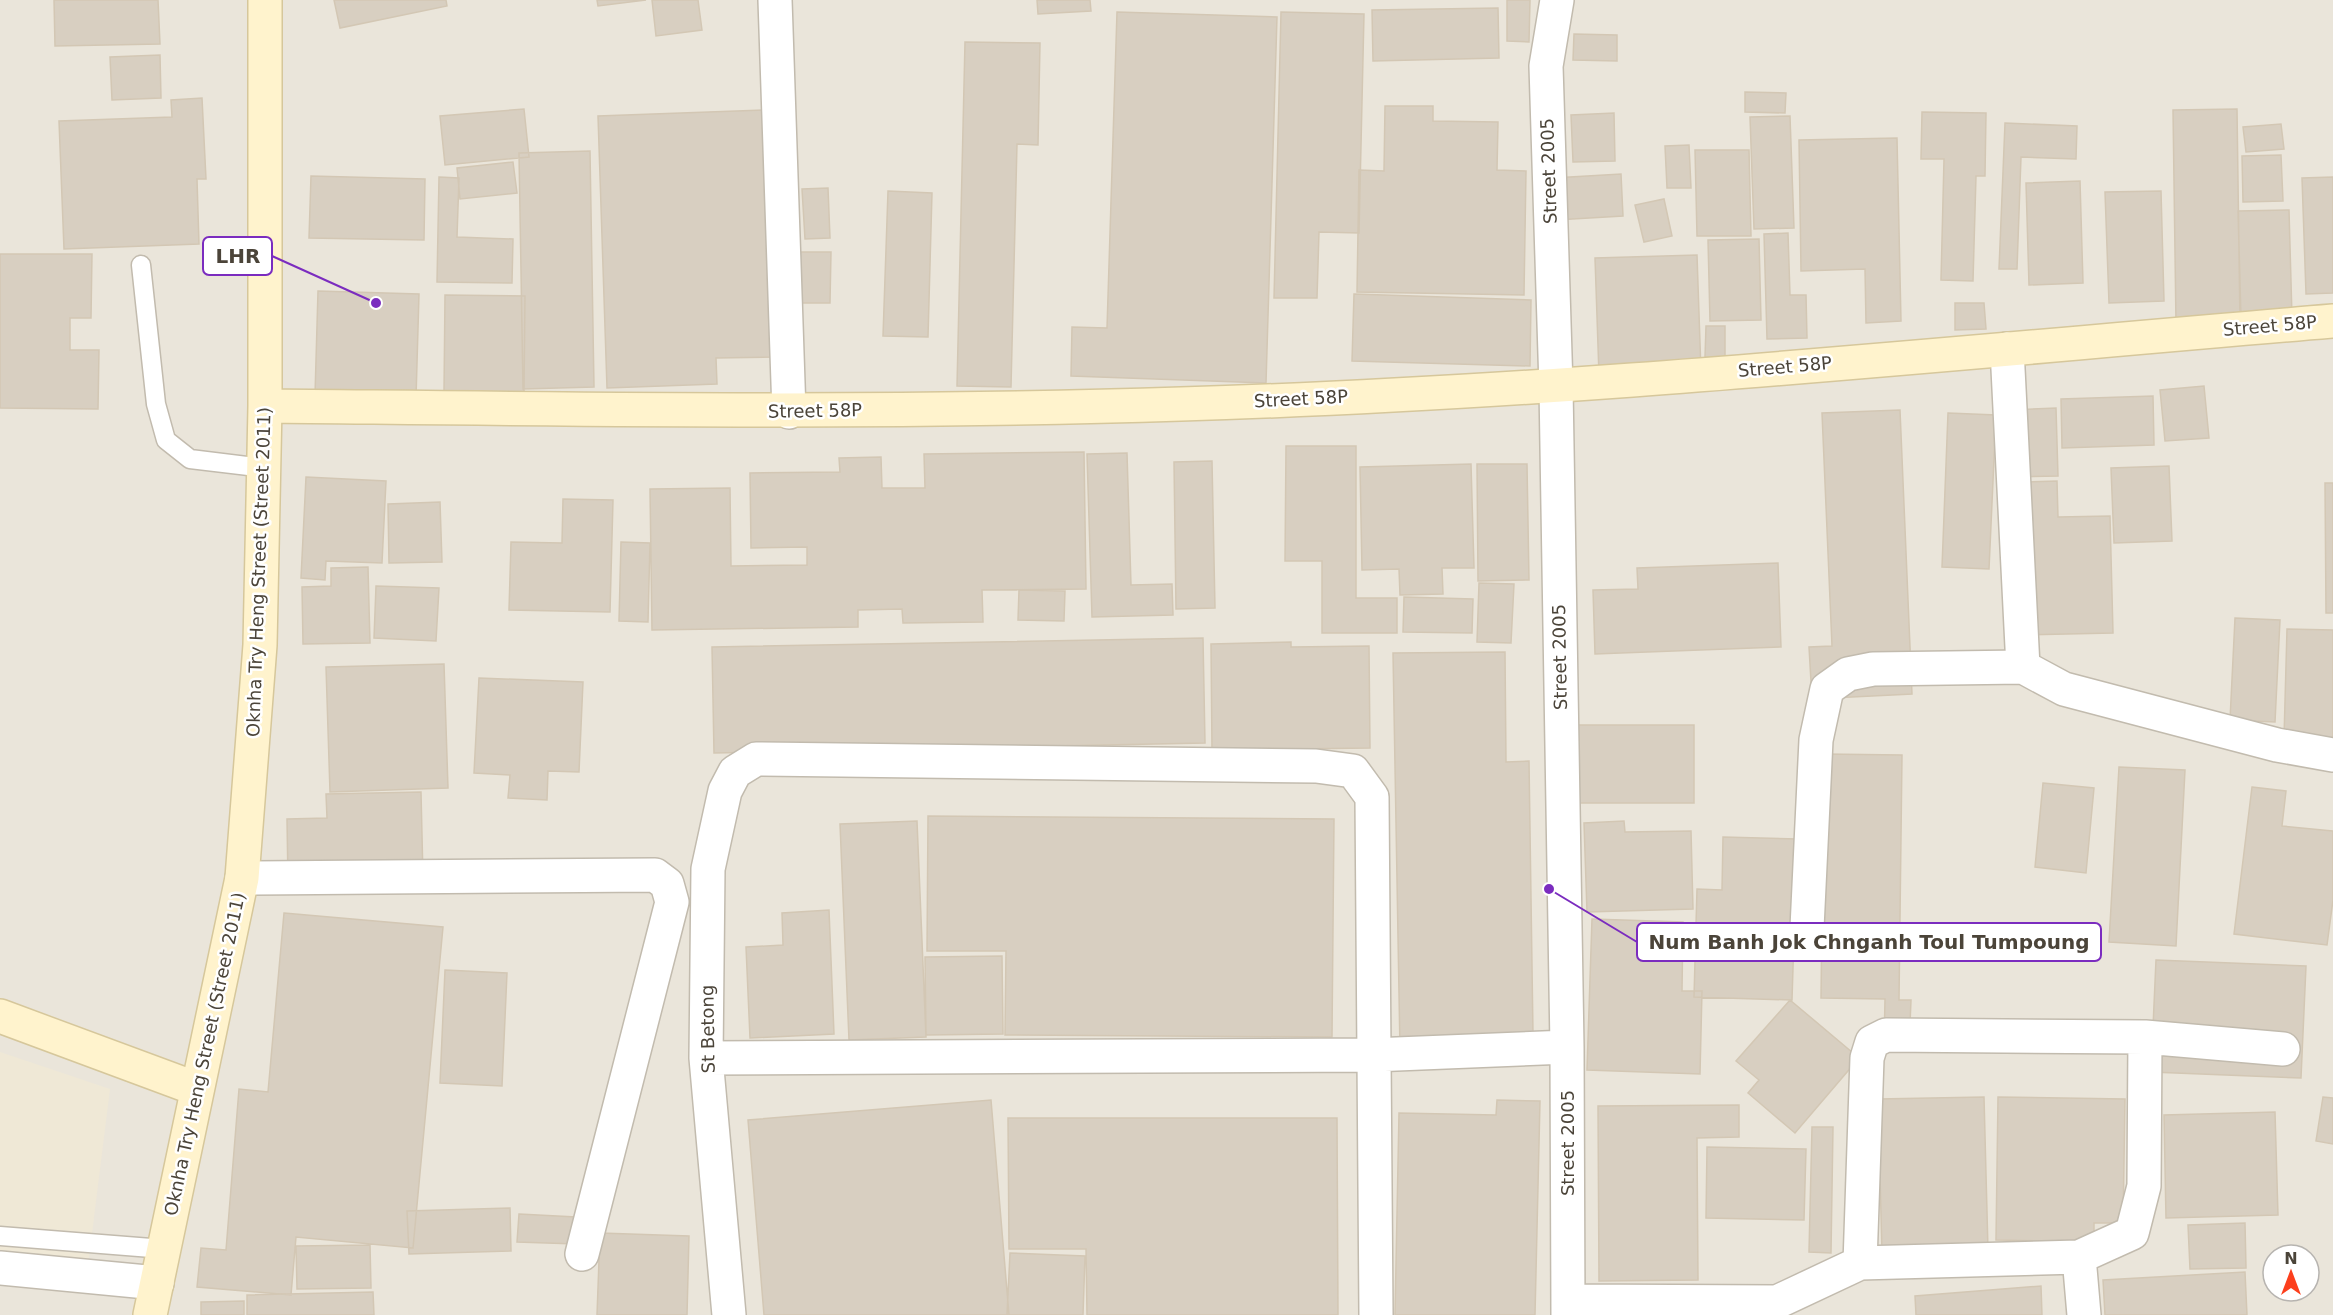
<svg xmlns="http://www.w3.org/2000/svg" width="2333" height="1315" viewBox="0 0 2333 1315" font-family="'DejaVu Sans',sans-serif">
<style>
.residential{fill:#eae5da;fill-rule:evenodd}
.education{fill:#efe8d6}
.building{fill:#d8cfc1;stroke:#d3c7b4;stroke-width:1.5}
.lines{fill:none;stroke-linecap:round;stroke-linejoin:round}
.lane-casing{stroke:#c2bbae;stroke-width:21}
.street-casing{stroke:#c2bbae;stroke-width:36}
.secondary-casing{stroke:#d6c79b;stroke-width:36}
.lane{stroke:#fff;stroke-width:18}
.street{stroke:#fff;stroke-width:33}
.secondary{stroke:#fff3cd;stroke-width:33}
.labels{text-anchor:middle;stroke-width:5;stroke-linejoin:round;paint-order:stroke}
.street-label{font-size:18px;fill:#4b4439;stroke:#fff}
.leader{fill:none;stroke:#7b2cbf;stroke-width:2}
.callout-dot{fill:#7b2cbf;stroke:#fff;stroke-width:2}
.callout{fill:#fff;stroke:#7b2cbf;stroke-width:2}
.callout-label{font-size:20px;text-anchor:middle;font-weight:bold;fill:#4b4439}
</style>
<rect width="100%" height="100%" fill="#f6f3ec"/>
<path class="residential" d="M0,0H2333V1315H0ZM2273,1255H2309V1291H2273Z"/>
<path class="education" d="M0,1052L110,1089L88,1266L0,1257Z"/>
<path class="building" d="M54,0H158L160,44L55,46Z
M334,0H446L447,6L340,28Z
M597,0H646L598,6Z
M652,0H698L702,30L656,36Z
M1037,0H1090L1091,11L1038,14Z
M1507,0H1530L1529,42L1507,41Z
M1498,8L1499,58L1373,61L1372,10Z
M1117,12L1277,17L1266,383L1071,376L1072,327L1107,328Z
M1281,12L1364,14L1359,233L1319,232L1317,298H1274Z
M1574,34L1617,35V61L1573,60Z
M965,42L1040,43L1038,145L1017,144L1011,387L957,386Z
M160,55L161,98L112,100L110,57Z
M1745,92L1786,93L1785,113L1745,112Z
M202,98L206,179H197L199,244L64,249L59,121L172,117L171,100Z
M1385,106H1433V121L1498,122L1497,170L1526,171L1524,295L1357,292L1359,170L1384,171Z
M524,109L529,157L445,165L440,116Z
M2237,109L2240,323L2176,324L2173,110Z
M765,110L773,357L716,358L717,384L607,388L598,116Z
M1922,112L1986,113L1985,176H1976L1973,281L1941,280L1944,159H1921Z
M1614,113L1615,161L1573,162L1571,115Z
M1790,116L1794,228L1754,229L1750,117Z
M2005,123L2077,126L2076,159L2021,157L2017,269H1999Z
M2281,124L2284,149L2246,152L2243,127Z
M1897,138L1901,321L1866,323L1865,269L1801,271L1799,140Z
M1689,145L1691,188H1667L1665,146Z
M1695,150H1749L1751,236H1697Z
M590,151L594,387L523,389L519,153Z
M2281,155L2283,201L2243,202L2242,156Z
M513,162L517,193L460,199L457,168Z
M1621,174L1623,216L1556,220L1553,178Z
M311,176L425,179L424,240L309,238Z
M439,177L459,178L457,237L513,239L512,283L437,282Z
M2333,177V293L2306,294L2302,178Z
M2080,181L2083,283L2029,285L2026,183Z
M828,188L830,238L805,239L802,189Z
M888,191L932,193L928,337L883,336Z
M2161,191L2164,301L2109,303L2105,192Z
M1664,199L1672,236L1644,242L1635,205Z
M2289,210L2292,317L2241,318L2238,211Z
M1788,233L1790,295H1806L1807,338L1767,339L1764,234Z
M1759,239L1761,320L1710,321L1708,240Z
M799,252H831L830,303H798Z
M0,254H92L91,318H70V350H99L98,409L0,408Z
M1697,255L1701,372L1599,375L1595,258Z
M318,291L419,294L416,398L315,395Z
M1354,294L1531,300L1530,366L1352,361Z
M445,295L525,296L524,393L444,392Z
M1955,303H1984L1986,329L1955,330Z
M1706,326H1725V358L1705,357Z
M2204,386L2209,438L2165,441L2160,390Z
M2153,396L2154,445L2062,448L2061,399Z
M2056,408L2058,476L2012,477L2010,410Z
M1900,410L1912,694L1812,699L1809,647L1832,646L1822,413Z
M1948,413L1996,415L1989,569L1942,567Z
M1286,446H1356V598H1397V633H1322V561H1285Z
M1084,452L1086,589L982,590L983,622L903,623L902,609L858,610V627L652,630L650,489L730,488L731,566L807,565V547L751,548L750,473L840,472L839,458L881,457L882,488H925L924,454Z
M1127,453L1131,585L1172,584L1173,615L1092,617L1087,454Z
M1212,461L1215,608L1176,609L1174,462Z
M1471,464L1474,568H1442L1443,594L1400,595L1399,569L1362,570L1360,467Z
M1477,464H1527L1529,580L1478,581Z
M2169,466L2172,541L2114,543L2111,468Z
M306,477L386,481L382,563L326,561L325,580L301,578Z
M2057,481L2058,517L2110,516L2113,633L2018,635L2026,482Z
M2325,483H2333V613H2326Z
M563,499L613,500L610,612L509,610L511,542L562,543Z
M440,502L442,562L389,563L388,504Z
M621,542L650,543L648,622L619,621Z
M1778,563L1781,647L1595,654L1593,590L1638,589L1637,568Z
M368,567L370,643L303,644L302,587L331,586V568Z
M1479,583L1514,584L1511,643L1477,642Z
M376,586L439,588L436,641L374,638Z
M1019,590L1065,591L1064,621L1018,620Z
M1404,597L1473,599L1472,633L1403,632Z
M2235,618L2280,620L2275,722L2230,720Z
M2287,629L2333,630V739L2284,738Z
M1203,638L1205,743L714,753L712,647Z
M1291,642V647L1369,646L1370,748L1212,750L1211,644Z
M1505,652L1506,762L1529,761L1533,1034L1400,1050L1393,653Z
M444,664L448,788L330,792L326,667Z
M479,678L583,682L579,772L548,771L547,800L508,798L510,775L474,773Z
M1578,725H1694V803H1578Z
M1824,754L1902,755L1899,1000H1911L1909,1048L1884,1047L1885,999L1821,998Z
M2119,767L2185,770L2176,946L2109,942Z
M2043,783L2094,788L2086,873L2035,867Z
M2252,787L2286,791L2282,826L2333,831V900L2327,945L2234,934Z
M421,792L423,878L288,881L287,819L327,818L326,794Z
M928,816L1334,819L1332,1037L1005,1035L1006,951H927Z
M917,821L926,1037L849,1040L840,824Z
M1624,821L1625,832L1691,831L1693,909L1587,912L1584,823Z
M1723,837L1797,839L1792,1000L1694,997L1697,889L1722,890Z
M829,910L834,1034L750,1038L746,947L783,945L782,913Z
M284,913L443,927L413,1248L296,1237L291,1295L197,1287L201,1248L226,1250L239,1089L268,1092Z
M1592,919L1683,922L1682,991H1702L1700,1074L1587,1070Z
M1002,956L1003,1034L926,1035L925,957Z
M2156,960L2306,966L2301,1078L2151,1072Z
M445,970L507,973L502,1086L440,1083Z
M1790,1000L1859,1058L1795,1133L1748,1093L1759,1080L1736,1061Z
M1984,1097L1988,1250L1882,1253L1878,1099Z
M1998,1097L2125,1099L2123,1223H2094V1242L1996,1240Z
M2323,1097L2333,1098V1144L2316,1141Z
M991,1100L1009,1315H764L748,1120Z
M1497,1100L1540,1101L1535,1315H1395L1399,1113L1496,1115Z
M1739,1105V1137L1697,1138L1698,1280L1599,1281L1598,1106Z
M2275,1112L2278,1215L2166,1218L2164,1115Z
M1008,1118H1337L1338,1315H1087L1086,1249H1009Z
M1812,1127H1833L1831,1253L1809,1252Z
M1707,1147L1806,1149L1804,1220L1706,1218Z
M510,1208L511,1251L409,1254L407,1211Z
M519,1214L576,1217V1244L517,1242Z
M2245,1223L2246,1268L2190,1269L2188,1225Z
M600,1233L689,1236L687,1315H597Z
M370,1245L371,1288L297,1289L296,1246Z
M1010,1253L1085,1256L1083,1315H1007Z
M2245,1272L2247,1315H2105L2103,1280Z
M2041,1286L2042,1315H1916L1915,1296Z
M373,1292L374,1315H247V1295Z
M244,1301V1315H201V1302Z"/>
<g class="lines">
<defs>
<path id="lane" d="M141,265L156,404L166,440L190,459L264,468
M0,1236L164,1249"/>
<path id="street" d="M775,0L789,412
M1557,0L1546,66L1556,387L1567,1047L1568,1315
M2007,349L2023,667
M242,878L655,875L667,884L672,902L582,1254
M1807,928L1816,740L1827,689L1848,674L1873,669L2023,667L2064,689L2277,745L2333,755
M706,1058L1372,1055L1567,1047
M2079,1257L2084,1315
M1860,1263L1867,1058L1872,1042L1886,1035L2145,1037L2283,1049
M0,1268L157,1283
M1568,1301L1777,1302L1860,1263L2079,1257L2132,1233L2144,1186L2145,1037
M729,1315L706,1058L708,869L725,791L735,772L756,759L1316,766L1353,771L1372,797L1376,1315"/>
<path id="secondary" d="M265,406C571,409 876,414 1181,404C1566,393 1949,353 2333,321
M0,1016L197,1089
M150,1315L242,878L260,645L265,406V0"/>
</defs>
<use href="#lane" class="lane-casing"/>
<use href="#street" class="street-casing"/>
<use href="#secondary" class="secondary-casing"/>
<use href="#lane" class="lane"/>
<use href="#street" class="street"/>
<use href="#secondary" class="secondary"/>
</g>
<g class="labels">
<g class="street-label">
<text transform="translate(1549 171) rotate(-92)" y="6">Street 2005</text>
<text transform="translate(2270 326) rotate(-5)" y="6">Street 58P</text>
<text transform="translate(1785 367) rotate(-5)" y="6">Street 58P</text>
<text transform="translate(1301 399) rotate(-3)" y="6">Street 58P</text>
<text transform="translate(815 411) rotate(-1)" y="6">Street 58P</text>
<text transform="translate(259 572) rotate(-88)" y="6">Oknha Try Heng Street (Street 2011)</text>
<text transform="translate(1560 657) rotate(-91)" y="6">Street 2005</text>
<text transform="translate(708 1029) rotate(-91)" y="6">St Betong</text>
<text transform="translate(205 1054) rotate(-78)" y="6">Oknha Try Heng Street (Street 2011)</text>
<text transform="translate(1568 1143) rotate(-90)" y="6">Street 2005</text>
</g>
</g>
<path class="leader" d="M376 303L272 256M1549 889L1637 942"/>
<g class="callout-dot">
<circle cx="376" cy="303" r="6"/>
<circle cx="1549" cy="889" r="6"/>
</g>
<g class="callout">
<rect x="203" y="237" width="69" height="38" rx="6"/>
<rect x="1637" y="923" width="464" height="38" rx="6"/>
</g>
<g class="callout-label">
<text x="238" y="263">LHR</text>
<text x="1869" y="949">Num Banh Jok Chnganh Toul Tumpoung</text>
</g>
<g transform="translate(2291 1273)"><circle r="28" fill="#ffffff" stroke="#b7b4b0" stroke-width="1.5"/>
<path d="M0-4.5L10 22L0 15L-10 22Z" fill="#fc3f1d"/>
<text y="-9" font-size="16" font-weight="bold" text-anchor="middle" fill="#4b4439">N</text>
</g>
</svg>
